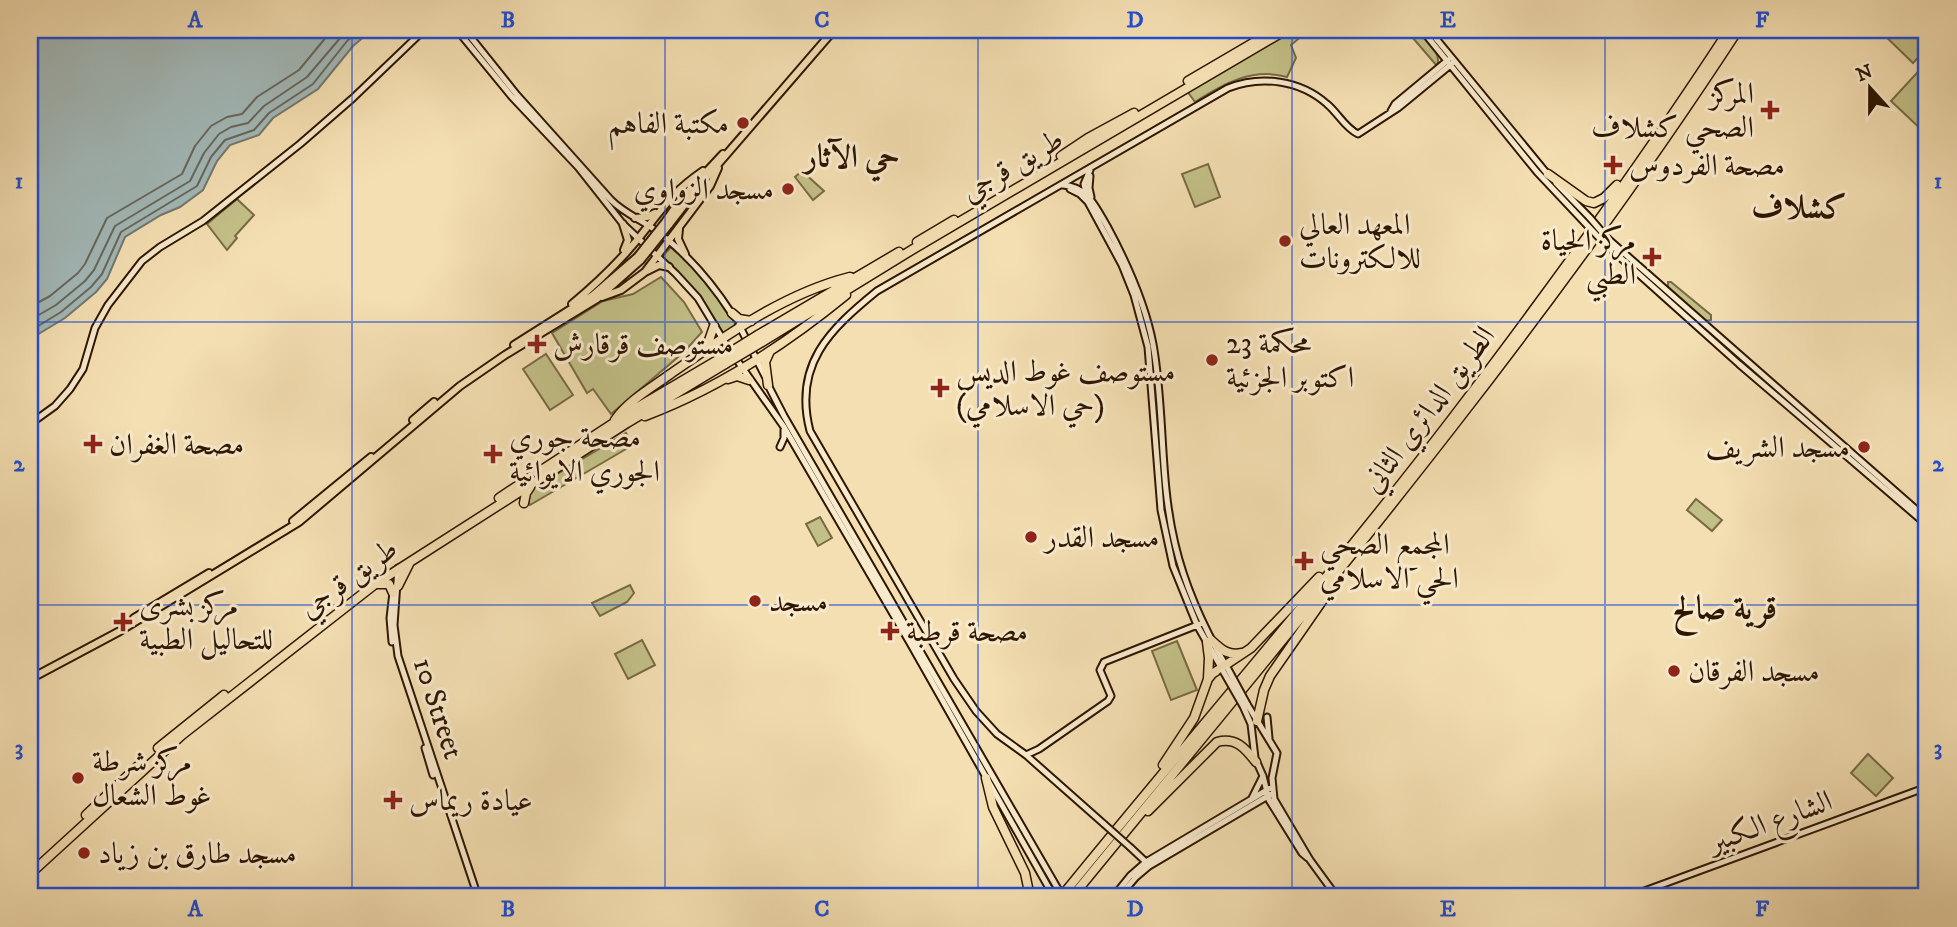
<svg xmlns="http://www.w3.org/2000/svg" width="1957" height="927" viewBox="0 0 1957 927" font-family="'IM FELL DW Pica',Amiri,serif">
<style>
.green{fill:#c3c087;stroke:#786a44;stroke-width:2}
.water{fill:#a2b9b9;stroke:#73776f;stroke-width:2}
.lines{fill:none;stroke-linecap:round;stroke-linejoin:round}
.shore{stroke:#68675c;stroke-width:2}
.secondary-casing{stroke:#2d1500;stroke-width:9}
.primary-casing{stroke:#2d1500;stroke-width:10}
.highway-casing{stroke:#2d1500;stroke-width:11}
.secondary{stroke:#f8eacd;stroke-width:5}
.primary{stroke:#f4dfb2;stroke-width:6}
.highway{stroke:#f4dfb2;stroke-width:8}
.secondary-bridge-casing{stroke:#2d1500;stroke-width:9;stroke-linecap:butt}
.primary-bridge-casing{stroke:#2d1500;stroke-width:10;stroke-linecap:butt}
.highway-bridge-casing{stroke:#2d1500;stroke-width:11;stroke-linecap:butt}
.secondary-bridge{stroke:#f8eacd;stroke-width:5}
.primary-bridge{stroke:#f4dfb2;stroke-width:6}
.highway-bridge{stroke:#f4dfb2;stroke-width:8}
.grid{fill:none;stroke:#1d4ed8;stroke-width:2;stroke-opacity:0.55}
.poi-dot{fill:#8f2418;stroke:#f8eacd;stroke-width:2.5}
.labels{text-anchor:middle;stroke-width:6;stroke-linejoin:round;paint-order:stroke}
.poi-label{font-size:30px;fill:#2d1500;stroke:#f8eacd;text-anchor:start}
.street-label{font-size:30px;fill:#2d1500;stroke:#f8eacd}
.neighbourhood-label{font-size:32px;font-weight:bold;fill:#2d1500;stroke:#f8eacd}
.quarter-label{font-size:33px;font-weight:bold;fill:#2d1500;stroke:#f8eacd}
.neatline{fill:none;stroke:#1d4ed8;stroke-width:2.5}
.grid-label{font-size:23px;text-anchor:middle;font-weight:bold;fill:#1d4ed8}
</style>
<rect width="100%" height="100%" fill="#f4dfb2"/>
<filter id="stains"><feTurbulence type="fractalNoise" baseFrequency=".00286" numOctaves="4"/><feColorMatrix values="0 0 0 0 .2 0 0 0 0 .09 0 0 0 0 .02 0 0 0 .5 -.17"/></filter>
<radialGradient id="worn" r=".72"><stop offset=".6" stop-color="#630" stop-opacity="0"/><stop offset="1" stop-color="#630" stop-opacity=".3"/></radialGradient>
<path class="green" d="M1290,30H1309L1291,45L1296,58L1287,77C1253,67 1223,84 1195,102L1187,91Z
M1406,30H1419C1427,40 1442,52 1437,66Z
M1879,30H1927V48L1913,63Z
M1927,62V135L1891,101Z
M1208,164L1220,197L1195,207L1182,174Z
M802,171L824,191L813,200L795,177Z
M237,199L254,215L235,236L237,238L227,250L207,224Z
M672,246L713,287L737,327L723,335L697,294L661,258Z
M661,277L684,302L702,332L684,352L611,414L593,389L587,393L552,333L603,301L633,294Z
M1668,282H1671L1711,315V320L1706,321L1668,287Z
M546,354L573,395L550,410L523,369Z
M626,433L633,445L530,505L527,500L532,489Z
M1696,499L1722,520L1712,531L1687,510Z
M820,517L832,538L818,546L806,524Z
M630,585L634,593L627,602L600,616L592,603Z
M642,640L655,665L628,679L615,654Z
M1177,641L1197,690L1171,700L1152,651Z
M1868,754L1893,778L1876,796L1851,773Z"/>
<path class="water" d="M30,30H372L353,46L318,89L273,118L259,135L230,145L217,161L203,190L180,207L161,215L125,237L107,279L96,292L65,318L30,339Z"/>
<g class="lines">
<path class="shore" d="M30,307L50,296L78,273L85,264L107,218L182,174L195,146L211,126L227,117L242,114L257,97L299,70L332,30
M30,320L56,305L85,281L94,270L115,226L190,181L204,153L219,134L231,127L248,123L264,106L307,77L347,30
M30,331L61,312L91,287L102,274L121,232L197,186L211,157L225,140L254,130L269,113L313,84L347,41L360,30"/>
<defs>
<path id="secondary" d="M457,30L512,97L578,167L623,224L676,274L698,298L727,346L784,427L910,643L1054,897
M465,30L517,95L611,200C623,212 637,218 651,227C684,250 710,280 732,314
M1422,30L1537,172L1585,223
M1429,30L1549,176
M1391,111L1395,104L1448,60
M1090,170L1084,184L1088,202L1122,265L1134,295L1148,347L1161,510L1173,566L1197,625L1222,669
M1090,176L1089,188L1091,197
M1556,183L1590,218
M1063,185C1088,187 1095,206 1107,226C1127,263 1145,302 1153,344C1165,410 1159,478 1175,544C1185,587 1204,628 1226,666
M1070,189L1080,194L1087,201
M1608,239L1927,519
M1604,243L1739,364L1927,525
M739,325L765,376
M768,385L784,416L1058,889
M30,424L55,406L70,389L83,369L95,328L108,305L142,261L160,247L203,221L300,144L353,98L424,30
M780,447L784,438V430
M398,568L394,625L398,656L478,897
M392,642L390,618L393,592
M1247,704L1277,753L1272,778L1274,799L1310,860L1337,897
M1243,706L1251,724L1255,758L1263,776L1269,800L1302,853L1308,858
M1267,717L1269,738
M425,748L433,775
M1026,755L1039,749L1108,701L1111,696L1100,670L1104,662L1200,624
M1252,798L1263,776
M1104,824L1026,755L997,734L976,711L954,679L810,431C793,365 829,330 877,291L1228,88C1261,75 1300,80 1327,104C1338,113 1345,128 1358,134L1398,108L1454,62
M1131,848L1147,863
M1113,897L1130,876L1146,862L1272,787
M1119,897L1136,877L1149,866L1273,793
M1628,897L1927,787"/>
<path id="primary" d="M635,218L647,217L655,213
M665,222L681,199L723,154
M623,224L628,240L624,250
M669,225L700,185L834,30
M679,229L678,239L685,254
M647,271L659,265L669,267
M602,297L621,290L645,272L710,186L718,168
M572,304C600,281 627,254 649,225C668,201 677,189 703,171
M514,345L593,295L637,257
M413,420L434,402
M293,521L371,457
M134,618L209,573
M30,679L120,631L299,522L460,386L505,355L597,299L641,260"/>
<path id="highway" d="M1188,81L1270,33
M1061,156L1088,138L1134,113
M1548,174L1586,201L1594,203L1604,198L1617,185
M917,242L954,220
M732,313L739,319L751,321
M758,335L899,252
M762,342L915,248L1286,30
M707,346L714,326
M728,379L737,376L749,380
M768,385L765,362L770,351
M645,416C717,389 786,344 846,295
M615,420C628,401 651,388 669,375C725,336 783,294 850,277
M540,471L638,407L721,358
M499,498L529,478
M524,503L526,493L530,487
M376,584H389L393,593
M398,586L409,564
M1211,640C1221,649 1227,656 1242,653
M1207,642L1209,658L1208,678
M1257,721L1264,690L1270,676L1327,594
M158,748L224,695
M1163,765L1194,718L1208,679L1212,674L1251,648L1319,577
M986,778L993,807L1025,873L1030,897
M1148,811L1217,742C1236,737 1245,748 1256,762
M86,815L138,766
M30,874L182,735L374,585L627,423L725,364
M1061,897C1190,738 1326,583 1451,420C1547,294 1643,162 1729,30
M1072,897C1303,615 1539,336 1738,30"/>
</defs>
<use href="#secondary" class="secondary-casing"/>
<use href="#primary" class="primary-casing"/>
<use href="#highway" class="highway-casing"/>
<use href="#secondary" class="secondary"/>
<use href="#primary" class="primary"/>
<use href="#highway" class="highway"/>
<defs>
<path id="secondary-bridge" d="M1590,218L1608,239
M1585,223L1604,243
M1228,669L1247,704
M1223,671L1243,706
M1104,824L1131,848
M1058,889L1063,897"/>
<path id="primary-bridge" d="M637,257L665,222
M641,260L669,225"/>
<path id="highway-bridge" d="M721,358L758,335
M725,364L762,342"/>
</defs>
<use href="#secondary-bridge" class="secondary-bridge-casing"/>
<use href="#primary-bridge" class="primary-bridge-casing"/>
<use href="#highway-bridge" class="highway-bridge-casing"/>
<use href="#secondary-bridge" class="secondary-bridge"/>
<use href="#primary-bridge" class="primary-bridge"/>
<use href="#highway-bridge" class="highway-bridge"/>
</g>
<path class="grid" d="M352,30V897M665,30V897M978,30V897M1292,30V897M1605,30V897M30,322H1927M30,605H1927"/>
<g class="poi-dot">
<path d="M1766.5 99.5h7v7h7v7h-7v7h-7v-7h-7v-7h7z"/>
<circle cx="743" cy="123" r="7"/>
<path d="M1609.5 154.5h7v7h7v7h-7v7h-7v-7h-7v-7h7z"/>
<circle cx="788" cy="189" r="7"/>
<circle cx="1285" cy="241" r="7"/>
<path d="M1648.5 246.5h7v7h7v7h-7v7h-7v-7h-7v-7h7z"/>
<path d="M533.5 333.5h7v7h7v7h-7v7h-7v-7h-7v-7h7z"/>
<circle cx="1212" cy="360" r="7"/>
<path d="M936.5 377.5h7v7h7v7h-7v7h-7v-7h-7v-7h7z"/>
<path d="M89.5 433.5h7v7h7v7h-7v7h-7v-7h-7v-7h7z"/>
<circle cx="1864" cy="447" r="7"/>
<path d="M489.5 443.5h7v7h7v7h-7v7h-7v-7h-7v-7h7z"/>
<circle cx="1031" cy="537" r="7"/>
<path d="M1300.5 550.5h7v7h7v7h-7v7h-7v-7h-7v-7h7z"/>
<circle cx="755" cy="601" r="7"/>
<path d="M119.5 611.5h7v7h7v7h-7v7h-7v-7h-7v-7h7z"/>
<path d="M886.5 620.5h7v7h7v7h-7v7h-7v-7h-7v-7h7z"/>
<circle cx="1674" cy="671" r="7"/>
<circle cx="78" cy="778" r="7"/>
<path d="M389.5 789.5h7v7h7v7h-7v7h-7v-7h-7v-7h7z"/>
<circle cx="84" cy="853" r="7"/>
</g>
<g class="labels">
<g class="poi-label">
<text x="1754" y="103" text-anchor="end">المركز<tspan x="1754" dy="34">الصحي كشلاف</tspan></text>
<text x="729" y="133" text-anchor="end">مكتبة الفاهم</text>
<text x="1629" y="175">مصحة الفردوس</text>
<text x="774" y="199" text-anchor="end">مسجد الزواوي</text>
<text x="1299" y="234">المعهد العالي<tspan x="1299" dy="34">للالكترونات</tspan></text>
<text x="1636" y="250" text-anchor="end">مركز الحياة<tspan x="1636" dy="34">الطبي</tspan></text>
<text x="1226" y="353">محكمة 23<tspan x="1226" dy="34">اكتوبر الجزئية</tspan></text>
<text x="553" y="354">مستوصف قرقارش</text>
<text x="956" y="381">مستوصف غوط الديس<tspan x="956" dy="34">(حي الاسلامي)</tspan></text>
<text x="509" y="447">مصحة جوري<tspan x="509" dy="34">الجوري الايوائية</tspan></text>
<text x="109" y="454">مصحة الغفران</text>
<text x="1850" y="457" text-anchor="end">مسجد الشريف</text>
<text x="1045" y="547">مسجد القدر</text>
<text x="1320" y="554">المجمع الصحي<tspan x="1320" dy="34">الحي الاسلامي</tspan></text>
<text x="769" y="611">مسجد</text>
<text x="139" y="615">مركز بشرى<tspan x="139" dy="34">للتحاليل الطبية</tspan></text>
<text x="906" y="641">مصحة قرطبة</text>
<text x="1688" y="681">مسجد الفرقان</text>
<text x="92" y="771">مركز شرطة<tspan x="92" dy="34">غوط الشعال</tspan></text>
<text x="409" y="810">عيادة ريماس</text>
<text x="98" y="863">مسجد طارق بن زياد</text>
</g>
<g class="street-label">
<text transform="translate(1012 165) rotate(-31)" y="10">طريق قرجي</text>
<text transform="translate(1428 409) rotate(-53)" y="10">الطريق الدائري الثاني</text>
<text transform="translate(348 578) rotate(-36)" y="10">طريق قرجي</text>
<text transform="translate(439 708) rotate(72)" y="10">10 Street</text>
<text transform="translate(1770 821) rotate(-20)" y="10">الشارع الكبير</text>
</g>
<g class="neighbourhood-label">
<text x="852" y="167">حي الآثار</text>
</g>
<g class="quarter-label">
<text x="1799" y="218">كشلاف</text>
<text x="1725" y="619">قرية صالح</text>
</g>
</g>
<rect width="1957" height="927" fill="none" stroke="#f4dfb2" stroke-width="77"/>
<g transform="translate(1870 88) rotate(339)" stroke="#f8eacd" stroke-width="5" paint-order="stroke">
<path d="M0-5L12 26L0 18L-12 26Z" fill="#2d1500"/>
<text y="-10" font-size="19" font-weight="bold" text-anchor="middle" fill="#2d1500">N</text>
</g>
<rect x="38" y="38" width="1880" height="850" class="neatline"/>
<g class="grid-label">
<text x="195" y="27">A</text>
<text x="508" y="27">B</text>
<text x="822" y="27">C</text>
<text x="1135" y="27">D</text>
<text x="1448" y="27">E</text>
<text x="1762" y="27">F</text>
<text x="19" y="188">1</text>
<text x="1938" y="188">1</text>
<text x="19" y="471">2</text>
<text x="1938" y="471">2</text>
<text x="19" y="755">3</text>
<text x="1938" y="755">3</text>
<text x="195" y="916">A</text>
<text x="508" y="916">B</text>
<text x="822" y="916">C</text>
<text x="1135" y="916">D</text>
<text x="1448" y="916">E</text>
<text x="1762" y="916">F</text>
</g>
<rect width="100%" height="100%" filter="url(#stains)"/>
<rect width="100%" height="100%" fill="url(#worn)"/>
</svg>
